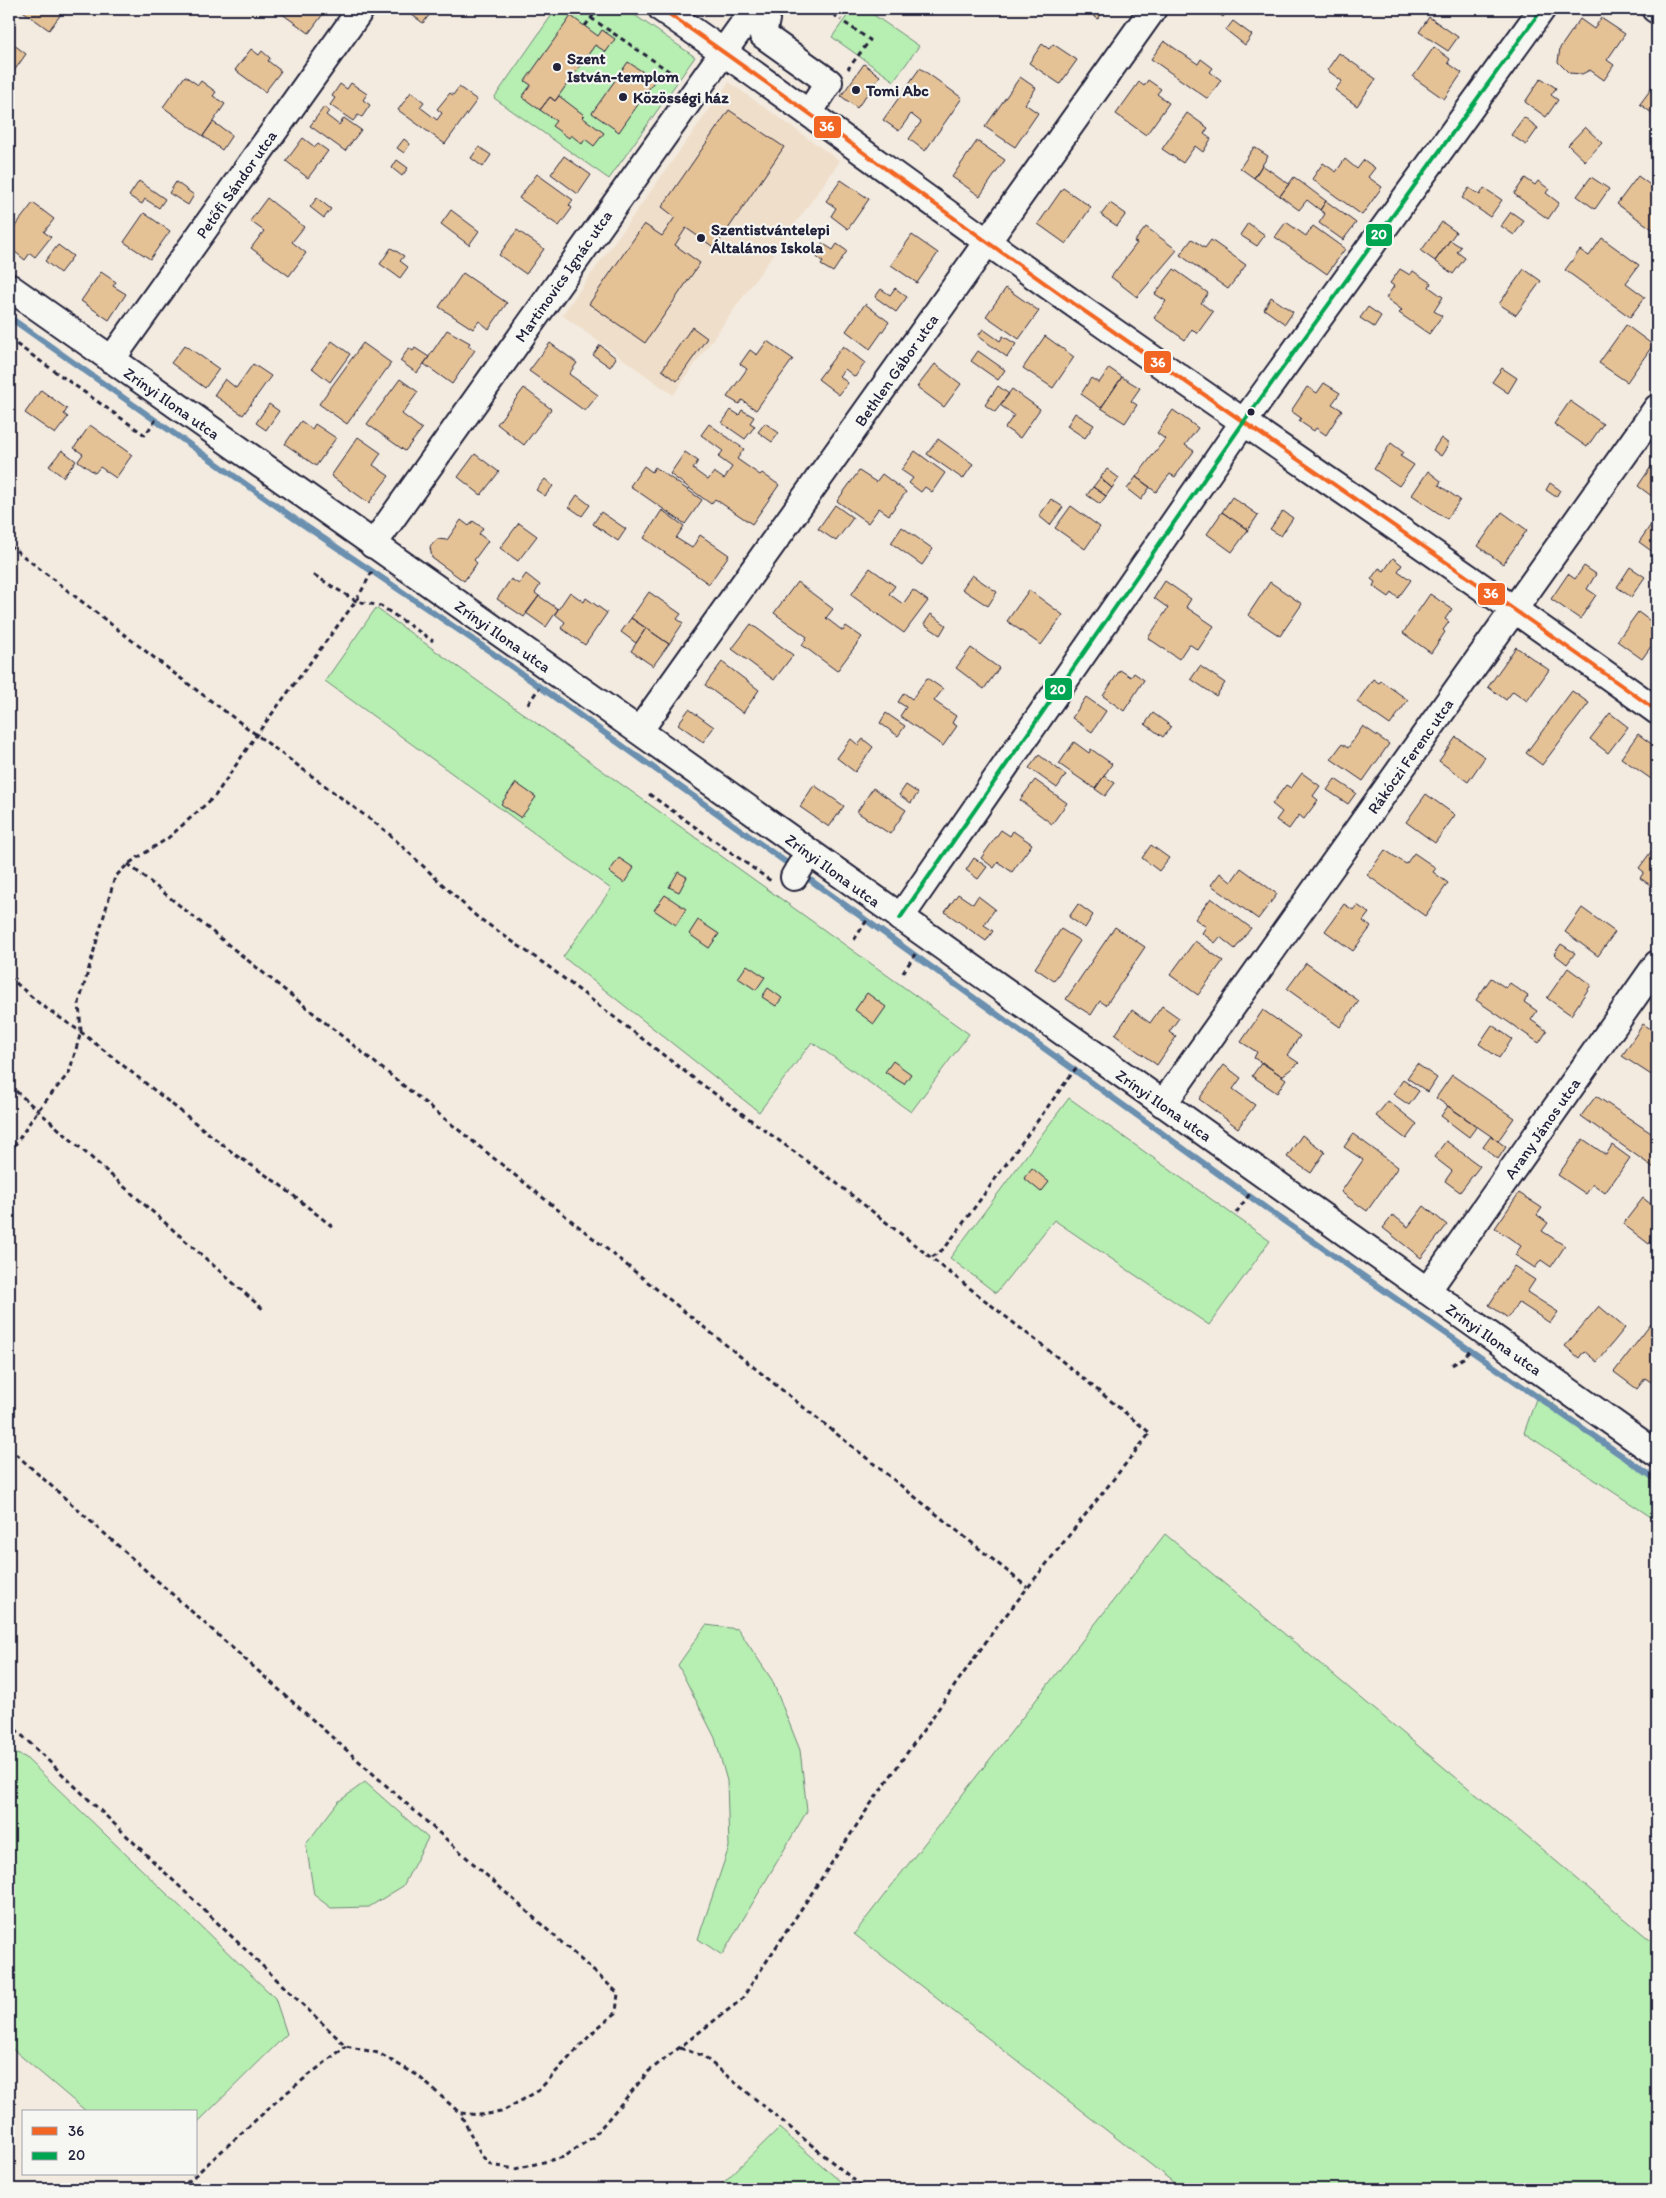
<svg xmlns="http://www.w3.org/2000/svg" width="1666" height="2198" viewBox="0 0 1666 2198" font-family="Itim,sans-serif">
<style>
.built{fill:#efdeca}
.green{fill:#b7eeb1;stroke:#6c8876}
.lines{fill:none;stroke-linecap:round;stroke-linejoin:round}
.stream{stroke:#6b8faf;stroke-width:6}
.building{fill:#e5c196;stroke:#22223b}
.minor-casing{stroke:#22223b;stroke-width:30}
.path{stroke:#22223b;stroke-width:3;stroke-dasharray:5 4;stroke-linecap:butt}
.minor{stroke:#f6f6f2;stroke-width:26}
.bus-1-casing{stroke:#f6f6f2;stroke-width:8}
.bus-2-casing{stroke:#f6f6f2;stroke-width:8}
.bus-1{stroke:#f26522;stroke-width:4}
.bus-2{stroke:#00a651;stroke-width:4}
.poi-dot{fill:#22223b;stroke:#f6f6f2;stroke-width:2}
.labels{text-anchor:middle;stroke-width:4.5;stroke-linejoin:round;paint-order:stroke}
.poi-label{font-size:16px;font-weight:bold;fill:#22223b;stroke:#f6f6f2;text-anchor:start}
.street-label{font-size:16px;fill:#22223b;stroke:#f6f6f2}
.line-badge{stroke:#f6f6f2;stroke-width:2}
.badge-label{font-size:14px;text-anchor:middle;font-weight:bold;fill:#fff}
</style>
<rect width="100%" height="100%" fill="#f3ebe0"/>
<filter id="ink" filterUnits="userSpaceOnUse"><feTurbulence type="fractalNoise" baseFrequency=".02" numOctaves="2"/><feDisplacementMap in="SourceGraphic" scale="10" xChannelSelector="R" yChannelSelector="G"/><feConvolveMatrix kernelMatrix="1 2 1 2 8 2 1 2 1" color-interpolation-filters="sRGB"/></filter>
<g filter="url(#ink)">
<path class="built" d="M729,82L840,161L673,395L562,315Z"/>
<path class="green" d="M556,9H626L695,57L609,179L494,98Z
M852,9H865L919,46L894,81L832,37Z
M376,608L969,1034L911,1112L812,1042L759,1112L563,957L611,889L325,681Z
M1069,1098L1270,1241L1209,1325L1054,1220L996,1293L950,1258Z
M1538,1393L1657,1479V1521L1524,1433Z
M1165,1534L1649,1939L1657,1933V2189H1182L854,1934Z
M706,1625L738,1629L772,1680L800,1750L807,1811L722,1955L698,1939L729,1847L727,1781L715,1738L678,1665Z
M11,1752L25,1757L275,1998L287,2034L196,2124V2112H87L9,2046V1756Z
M365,1782L428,1838L403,1886L369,1907L331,1908L314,1895L306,1844L338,1802Z
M779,2128L849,2189H717Z"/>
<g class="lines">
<path class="stream" d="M9,317L295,519L491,652L794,868
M802,874L1284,1221L1657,1480"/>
</g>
<path class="building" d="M20,9H65L49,30Z
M275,9H323L326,10L309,33Z
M404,9H434L423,23Z
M1084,9H1105L1098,19Z
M1212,9H1229L1223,17Z
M571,16L598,36L602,30L615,39L606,52L595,45L555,101L550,97L540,110L522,97L531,85L525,81Z
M1429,17L1458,37L1448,51L1419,32Z
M1601,18L1625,34L1607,60L1614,65L1604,80L1590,70L1582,74L1569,73L1558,62L1560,48L1580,19L1594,29Z
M1233,21L1252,35L1245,45L1226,30Z
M9,41L26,54L9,78Z
M1164,41L1198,64L1201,59L1213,68L1210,72L1221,80L1208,99L1151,59Z
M1042,44L1049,49L1053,44L1077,60L1060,84L1029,63Z
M1434,47L1450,59L1448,63L1462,73L1444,99L1413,77Z
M251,49L259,55L262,51L270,58L268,61L281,71L265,92L235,70Z
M1339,53L1376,79L1357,106L1335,90L1342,81L1327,70Z
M628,62L655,80L619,132L592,113Z
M864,64L880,76L857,108L841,96Z
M920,68L962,98L925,151L909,139L921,122L911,114L899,131L883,120Z
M185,76L198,85L201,81L216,92L213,96L225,104L203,136L163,107Z
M1020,77L1036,88L1025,104L1038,113L1015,147L985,127Z
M1541,78L1556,88L1551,95L1558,100L1546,117L1525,102Z
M1148,80L1161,89L1157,94L1169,103L1146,135L1116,114L1139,82L1144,86Z
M1657,81V117L1640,104Z
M351,83L367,94L363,100L370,105L362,117L358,115L353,121L330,105L335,98L332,96L340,84L347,89Z
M459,87L477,100L445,144L398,110L411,92L424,102L420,107L437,120L442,113L437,109L450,93L453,95Z
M559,96L584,115L582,117L604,133L594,146L585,139L582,144L571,135L569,138L552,126L556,121L540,110L550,97L555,101Z
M324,107L329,111L326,115L339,125L344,118L361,130L345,151L310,126Z
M729,110L784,147L715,248L686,228L675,245L700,263L645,343L589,304L644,224L662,236L675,217L662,207Z
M1187,113L1208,128L1204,134L1211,139L1203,152L1195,146L1183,163L1162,149Z
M1524,117L1538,128L1526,145L1511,135Z
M213,122L232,135L222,150L203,136Z
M1585,127L1602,143L1585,161L1568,145Z
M303,138L315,147L318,144L328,151L308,178L286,161Z
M404,139L410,144L404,153L397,148Z
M977,141L1005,160L980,196L952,177Z
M479,147L491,155L483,167L471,158Z
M1254,147L1268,156L1254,178L1240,168Z
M564,156L591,175L578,194L551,174Z
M1345,159L1357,169L1364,160L1375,168L1368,177L1382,187L1362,215L1312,179L1323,163L1336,172Z
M397,160L408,168L402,176L392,168Z
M1262,165L1289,184L1280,196L1254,178Z
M537,174L573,200L569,205L572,208L559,226L519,198Z
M1638,176L1657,190V228L1655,231L1617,204Z
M1294,177L1326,201L1320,210L1307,200L1299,210L1280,196Z
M1591,177L1609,189L1595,209L1577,196Z
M1525,178L1535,185L1538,181L1549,189L1546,193L1559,203L1548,219L1514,194Z
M841,180L869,199L848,229L831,216L836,208L826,201Z
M139,181L165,199L159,208L145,199L142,204L129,196Z
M176,182L194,195L188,205L169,193Z
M1063,188L1091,207L1066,244L1038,224Z
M1469,188L1480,195L1484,188L1502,200L1490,217L1462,198Z
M267,198L304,227L292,242L306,253L289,276L251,248L264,231L250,221Z
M317,198L331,209L324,218L310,207Z
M1326,201L1356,223L1343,240L1319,223L1325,214L1320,210Z
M33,203L54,219L44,232L51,237L35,257L30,253L25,260L9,247V234Z
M1110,203L1126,214L1117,226L1101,215Z
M451,210L479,231L469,245L441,224Z
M1511,212L1524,221L1514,235L1501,226Z
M144,213L170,231L150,259L124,242Z
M1286,222L1306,236L1313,226L1345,249L1327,274L1275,237Z
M1442,222L1456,232L1435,261L1421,251Z
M1248,223L1265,235L1257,246L1240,235Z
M1146,227L1177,250L1137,297L1111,277L1137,243L1134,242Z
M517,230L544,249L526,274L499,255Z
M912,235L938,253L917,283L891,265Z
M1602,238L1639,265L1626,283L1645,297L1630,317L1565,270L1580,250L1589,256Z
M1192,239L1205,248L1211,240L1246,265L1228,289L1180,255Z
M1450,240L1461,247L1457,252L1465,258L1453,274L1435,261Z
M822,243L833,250L837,244L847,251L833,272L821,265L823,262L814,255Z
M58,245L73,256L60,273L45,261Z
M391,248L404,256L400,261L408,267L400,278L380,264Z
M1174,269L1208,293L1201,303L1213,312L1197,334L1192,329L1185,340L1154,318L1166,301L1155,294Z
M1400,269L1410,275L1413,271L1431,283L1429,287L1443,297L1434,311L1442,316L1429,334L1399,313L1402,310L1386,298L1394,286L1390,283Z
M1524,269L1541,281L1516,315L1499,304Z
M101,272L116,282L113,286L126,294L109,320L81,301Z
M463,273L507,303L489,329L479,321L473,329L439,307Z
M895,288L907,297L896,312L875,297L881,289L890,295Z
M1006,288L1039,311L1019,339L986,316Z
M1271,297L1293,312L1285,324L1264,309Z
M865,304L889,322L870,349L846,331Z
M1368,307L1381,316L1374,327L1360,318Z
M1626,325L1653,345L1627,382L1599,363Z
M692,327L707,338L677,381L662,370Z
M983,329L1000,341L1003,336L1016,344L1007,357L978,336Z
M447,330L470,343L468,346L475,350L452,384L424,364Z
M1045,336L1074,357L1053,388L1023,368Z
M332,341L350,354L330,382L312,368Z
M767,341L793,359L756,410L742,400L739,404L727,397L747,369L740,364L750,350L757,355Z
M363,343L391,363L347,424L319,404Z
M550,343L577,363L569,374L598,395L585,411L529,371Z
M185,345L219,369L205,388L171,363Z
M600,345L616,358L610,367L593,355Z
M843,346L865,363L855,377L845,369L839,376L848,383L839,395L818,379Z
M409,348L413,351L415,348L429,357L417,373L400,361Z
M978,351L1005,370L998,380L971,361Z
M253,364L271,376L243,415L214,395L225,379L236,388Z
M935,364L961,384L944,407L917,387Z
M1109,368L1122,377L1101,408L1081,394L1091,378L1099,383Z
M1502,368L1517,378L1508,393L1492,382Z
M1122,377L1140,388L1131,401L1137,405L1125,423L1101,408Z
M400,379L418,392L402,414L422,429L405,451L367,424Z
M1324,383L1340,393L1332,404L1342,410L1326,435L1316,428L1314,431L1299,421L1301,418L1291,411L1307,387L1317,393Z
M998,386L1009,394L995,412L985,405Z
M524,388L551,409L524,445L497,424Z
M1012,389L1040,409L1020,438L1005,428L1014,415L1000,405Z
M41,390L67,409L64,414L68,417L55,434L25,413Z
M1570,401L1603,424L1587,447L1554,424Z
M269,404L279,411L266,430L256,423Z
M731,410L739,415L742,410L754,417L750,423L755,426L745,439L722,423Z
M1173,410L1198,428L1185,445L1194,451L1175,477L1170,474L1156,492L1136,477L1165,439L1157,433Z
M1075,413L1094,425L1085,438L1067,426Z
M301,421L312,429L315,424L336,438L316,466L285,444Z
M765,423L779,433L772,442L758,432Z
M709,424L744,449L737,459L760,475L762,473L779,485L752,524L715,499L711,504L670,474L685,452L698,461L693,469L708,480L714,472L724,479L732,467L718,457L723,451L701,435Z
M90,425L132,455L116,478L100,467L95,473L78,461L83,454L74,448Z
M358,437L381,453L373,465L389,476L369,503L331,476Z
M1441,438L1449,444L1441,456L1433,450Z
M938,439L973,464L963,479L927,454Z
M1391,443L1403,452L1400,456L1414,465L1399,486L1374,469Z
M62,450L76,461L63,477L49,466Z
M915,451L945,473L932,492L925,487L921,492L909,483L913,478L901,470Z
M475,454L499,472L481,495L458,477Z
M1657,458V500L1638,486Z
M644,466L652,472L655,467L702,500L685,524L630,486Z
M1107,469L1119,478L1112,488L1100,478Z
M859,471L876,482L882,474L906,492L889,515L879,508L868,523L837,501Z
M1428,471L1441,481L1439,485L1460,500L1447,519L1412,495Z
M1136,477L1150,487L1141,500L1127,489Z
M1100,478L1112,488L1106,496L1093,487Z
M545,479L553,486L545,496L536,490Z
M1550,483L1560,490L1556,497L1546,490Z
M1093,487L1106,496L1100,504L1087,495Z
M577,495L590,505L582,516L569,507Z
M1232,497L1258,515L1248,530L1222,512Z
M1051,499L1063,507L1050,525L1039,516Z
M835,505L853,518L836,541L818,529Z
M1071,506L1100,527L1085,549L1055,528Z
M662,510L684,526L676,538L692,548L700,535L729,555L709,584L644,538Z
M1283,511L1293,518L1281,536L1270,529Z
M601,512L626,529L618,541L593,524Z
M1222,512L1248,530L1232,552L1207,534Z
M1502,512L1527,530L1503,564L1478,546Z
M1657,516V555L1639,542Z
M461,520L469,526L473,521L483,528L479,534L488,541L474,560L477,563L464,581L432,558L430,547L437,539L447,540Z
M519,523L537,536L518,561L500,548Z
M902,527L933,549L922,565L891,543Z
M1393,558L1402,565L1398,571L1411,580L1398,598L1392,593L1389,597L1373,586L1375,582L1371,579L1379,568L1384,571Z
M1584,566L1596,574L1587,589L1596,595L1580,619L1551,599L1568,574L1575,579Z
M1630,567L1645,577L1631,597L1617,587Z
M870,568L895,586L889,594L903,604L913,590L928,601L904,633L851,595Z
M526,574L540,585L535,593L539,596L524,617L497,599L511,579L519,584Z
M972,575L997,592L988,606L962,589Z
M1165,581L1191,599L1186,607L1214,626L1198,650L1189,644L1179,659L1148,638L1168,608L1154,598Z
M797,582L833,609L826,618L843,631L846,626L862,637L837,671L802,645L807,637L774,613Z
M1270,582L1302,604L1280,636L1248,615Z
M1029,590L1063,615L1041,645L1007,621Z
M570,592L584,602L586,598L607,613L585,645L561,628L565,622L555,614Z
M649,592L681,614L677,619L683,623L669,644L631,618Z
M1430,594L1452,609L1445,619L1449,622L1443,630L1445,632L1431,653L1403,633Z
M539,596L558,609L546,627L526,613Z
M1638,612L1657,626V638L1642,659L1617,641Z
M931,614L946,625L940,635L924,624Z
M631,618L646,628L636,643L621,632Z
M751,624L793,655L774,680L732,649Z
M646,628L669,644L653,666L631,651Z
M1516,647L1549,670L1527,701L1513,691L1506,700L1488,687Z
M971,648L999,668L984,689L956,668Z
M722,662L759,690L743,713L705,685Z
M1200,666L1225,683L1216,696L1191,679Z
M1120,670L1131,677L1134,673L1144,680L1124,711L1103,696Z
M927,678L943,689L934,701L956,716L952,723L957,726L943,746L900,716L906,707L898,702L904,693L912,699Z
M1373,679L1379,683L1381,681L1408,700L1390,725L1357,702Z
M1572,691L1589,703L1542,765L1526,753Z
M1086,697L1106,711L1092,732L1072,718Z
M689,709L714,727L703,742L678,724Z
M886,713L905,726L898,736L880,723Z
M1153,713L1171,726L1163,737L1145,724Z
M1610,713L1628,727L1608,753L1590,739Z
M1363,726L1389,744L1363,781L1331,759L1342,744L1348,748Z
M1638,734L1657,748V783L1621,758Z
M1456,737L1485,757L1468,782L1439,761Z
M851,739L858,745L863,739L873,747L855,772L837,758Z
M1074,742L1089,753L1091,749L1112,764L1095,789L1059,764Z
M1039,755L1066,775L1057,788L1029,768Z
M1302,773L1320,786L1313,796L1318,800L1304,819L1299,815L1289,829L1276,820L1282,812L1272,804L1286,785L1291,788Z
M1104,776L1115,783L1105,796L1095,789Z
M1335,779L1356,793L1348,804L1327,790Z
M1035,780L1067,803L1052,824L1020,800Z
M516,783L536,797L521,818L501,804Z
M814,785L844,806L829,827L800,807Z
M906,785L918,793L911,803L899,795Z
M873,788L906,810L890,834L857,812Z
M1426,794L1455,815L1435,843L1406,822Z
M1001,830L1010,836L1013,831L1032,844L1012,872L998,862L994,868L981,858Z
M1151,845L1169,858L1159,871L1142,858Z
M1653,849L1657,853L1656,889L1640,878L1644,872L1639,868Z
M1385,850L1406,864L1414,853L1436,868L1433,872L1448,883L1425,916L1367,875Z
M619,858L634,868L624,883L609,872Z
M974,858L987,867L978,879L966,870Z
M1241,868L1277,894L1258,919L1211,885L1220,873L1231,882Z
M678,872L687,877L679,892L669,887Z
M958,894L973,904L978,896L995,909L984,925L993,931L986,941L945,912Z
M665,895L686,909L676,925L654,910Z
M1211,898L1251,928L1235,949L1220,937L1215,943L1202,933L1206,927L1195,919Z
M1078,904L1093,915L1085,928L1069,917Z
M1344,904L1353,910L1357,905L1369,913L1363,921L1371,927L1353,951L1325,931Z
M1582,908L1615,932L1598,956L1565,932Z
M698,920L719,934L709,948L689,934Z
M1115,927L1145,947L1106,1005L1100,1001L1091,1015L1066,999Z
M1061,929L1080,941L1054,981L1035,968Z
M1195,941L1223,961L1198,995L1170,975Z
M1561,944L1575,953L1567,964L1554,954Z
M1306,963L1359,1001L1340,1027L1287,989Z
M747,965L765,977L756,990L738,978Z
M1568,968L1591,985L1571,1015L1547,998Z
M1491,978L1506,988L1510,983L1528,996L1524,1002L1537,1011L1531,1020L1547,1031L1539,1043L1476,1000Z
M768,988L782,998L776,1006L762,997Z
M867,993L886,1007L874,1024L855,1010Z
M1162,1006L1179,1018L1169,1032L1176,1037L1157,1065L1115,1035L1132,1010L1150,1023Z
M1263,1010L1300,1036L1287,1055L1299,1063L1282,1076L1254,1058L1257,1052L1241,1042Z
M1643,1024L1657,1033L1656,1078L1622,1056Z
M1492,1025L1512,1039L1499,1058L1479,1044Z
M893,1061L911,1074L904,1084L885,1072Z
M1262,1062L1286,1079L1277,1093L1252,1076Z
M1417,1064L1437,1078L1428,1092L1407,1078Z
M1224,1065L1241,1078L1233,1089L1255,1105L1238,1128L1199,1099Z
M1452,1075L1514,1118L1498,1141L1436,1098Z
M1403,1080L1419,1091L1409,1105L1393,1094Z
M1596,1096L1654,1135L1652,1138L1657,1142V1170L1581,1116Z
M1388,1101L1417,1124L1406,1139L1376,1116Z
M1448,1106L1477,1126L1469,1137L1441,1116Z
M1353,1134L1398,1167L1367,1211L1341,1192L1363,1160L1344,1147Z
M1302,1135L1325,1152L1311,1173L1287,1157Z
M1491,1136L1506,1147L1498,1159L1483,1147Z
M1583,1139L1606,1155L1612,1145L1630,1158L1605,1193L1593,1184L1586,1194L1558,1175Z
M1446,1141L1480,1166L1460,1192L1445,1181L1452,1171L1434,1157Z
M1032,1168L1049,1182L1041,1192L1024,1178Z
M1519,1193L1542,1208L1537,1215L1548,1223L1542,1231L1565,1246L1551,1267L1541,1260L1535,1268L1515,1255L1521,1246L1495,1228Z
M1643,1198L1657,1209V1233L1649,1244L1623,1224Z
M1424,1206L1447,1225L1421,1258L1383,1228L1393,1215L1408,1227Z
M1514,1266L1535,1280L1527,1292L1558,1312L1550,1323L1518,1302L1508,1318L1489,1305Z
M1599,1306L1625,1328L1597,1362L1584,1351L1579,1358L1565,1346Z
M1651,1324L1657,1329V1386L1645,1378L1637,1389L1614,1372Z"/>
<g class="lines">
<defs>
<path id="minor" d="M662,9C806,109 946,214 1090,315C1279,448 1470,576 1657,711
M761,9L766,19L763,35L829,82L809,113
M1655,9L1657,10
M9,287L639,731L1657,1454
M111,360L361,9
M373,545L754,9
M639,731L1153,9
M794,877L809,852
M900,918L1243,423L1542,9
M1163,1104L1657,408
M1427,1291L1657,964"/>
</defs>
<use href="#minor" class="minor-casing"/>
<path class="path" d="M826,9L841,20
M591,18L679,78
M845,23L870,40L848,69
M585,26L598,9
M9,339L145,435L157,418
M9,545L179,677L387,832L476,916L549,967L692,1077L830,1178L1062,1361L1150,1433L995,1629L870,1805L741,2000L649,2071L593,2137L564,2157L515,2169L491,2165L481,2155L460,2113
M314,575L356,601L381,606L433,641
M528,704L539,688
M649,794L771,881
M128,864L1027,1587
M854,940L867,920
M903,973L915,954
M9,977L40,1004L81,1032L242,1160
M9,1085L265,1311
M9,1154L38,1110L69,1073L81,1032L79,1003L115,877L128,864L168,838L215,796L257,734L356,601L373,570
M242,1159L279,1184L334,1228
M1236,1213L1251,1192
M932,1257L945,1248L1076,1068
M1452,1365L1465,1357L1471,1348
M9,1448L618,1993L616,2013L596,2029L538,2091L501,2112L480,2115L460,2113L417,2075L378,2053L346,2046L9,1723
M680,2048L703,2056L865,2189
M180,2189L281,2097L346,2046"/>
<use href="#minor" class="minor"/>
<defs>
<path id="bus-1" d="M662,9C806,109 946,214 1090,315C1279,448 1470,576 1657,711"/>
<path id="bus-2" d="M900,918L1243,423L1542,9"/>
</defs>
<use href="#bus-1" class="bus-1-casing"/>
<use href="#bus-2" class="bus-2-casing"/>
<use href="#bus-1" class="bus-1"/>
<use href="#bus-2" class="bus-2"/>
</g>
</g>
<g class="poi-dot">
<circle cx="557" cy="67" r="5"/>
<circle cx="856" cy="90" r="5"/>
<circle cx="623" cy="97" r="5"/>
<circle cx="701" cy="238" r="5"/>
<circle cx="1251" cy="412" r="4.5"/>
</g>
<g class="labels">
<g class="poi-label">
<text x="567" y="64">Szent<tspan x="567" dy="18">István-templom</tspan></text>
<text x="866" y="96">Tomi Abc</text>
<text x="633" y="103">Közösségi ház</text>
<text x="711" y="235">Szentistvántelepi<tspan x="711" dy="18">Általános Iskola</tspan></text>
</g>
<g class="street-label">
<text transform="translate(236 184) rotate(-55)" y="6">Petőfi Sándor utca</text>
<text transform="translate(563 276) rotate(-55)" y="6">Martinovics Ignác utca</text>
<text transform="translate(896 370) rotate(-55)" y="6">Bethlen Gábor utca</text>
<text transform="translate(172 403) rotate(35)" y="6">Zrínyi Ilona utca</text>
<text transform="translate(503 636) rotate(35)" y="6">Zrínyi Ilona utca</text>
<text transform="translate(1410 756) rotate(-55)" y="6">Rákóczi Ferenc utca</text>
<text transform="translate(833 870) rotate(36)" y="6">Zrínyi Ilona utca</text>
<text transform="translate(1164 1105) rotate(35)" y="6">Zrínyi Ilona utca</text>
<text transform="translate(1542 1128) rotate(-55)" y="6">Arany János utca</text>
<text transform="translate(1494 1339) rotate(35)" y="6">Zrínyi Ilona utca</text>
</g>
</g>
<g class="line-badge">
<rect x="813" y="115" width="29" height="24" rx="5" fill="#f26522"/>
<rect x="1365" y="223" width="28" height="24" rx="5" fill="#00a651"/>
<rect x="1143" y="350" width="29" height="24" rx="5" fill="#f26522"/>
<rect x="1477" y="582" width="29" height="24" rx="5" fill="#f26522"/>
<rect x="1044" y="677" width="29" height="24" rx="5" fill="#00a651"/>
</g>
<g class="badge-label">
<text x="827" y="131">36</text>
<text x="1379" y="239">20</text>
<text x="1158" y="367">36</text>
<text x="1491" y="598">36</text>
<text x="1058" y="694">20</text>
</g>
<rect width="1666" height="2198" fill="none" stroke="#f6f6f2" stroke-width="30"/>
<rect x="15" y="15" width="1636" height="2168" fill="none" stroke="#22223b" stroke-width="2" filter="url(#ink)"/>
<rect x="22" y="2110" width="175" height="65" fill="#f6f6f2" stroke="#a1a1a9"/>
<rect x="32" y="2127" width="25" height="8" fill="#f26522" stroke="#a1a1a9"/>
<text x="68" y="2136" font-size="15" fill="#22223b">36</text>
<rect x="32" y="2152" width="25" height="8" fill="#00a651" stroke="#a1a1a9"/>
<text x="68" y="2160" font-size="15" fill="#22223b">20</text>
</svg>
